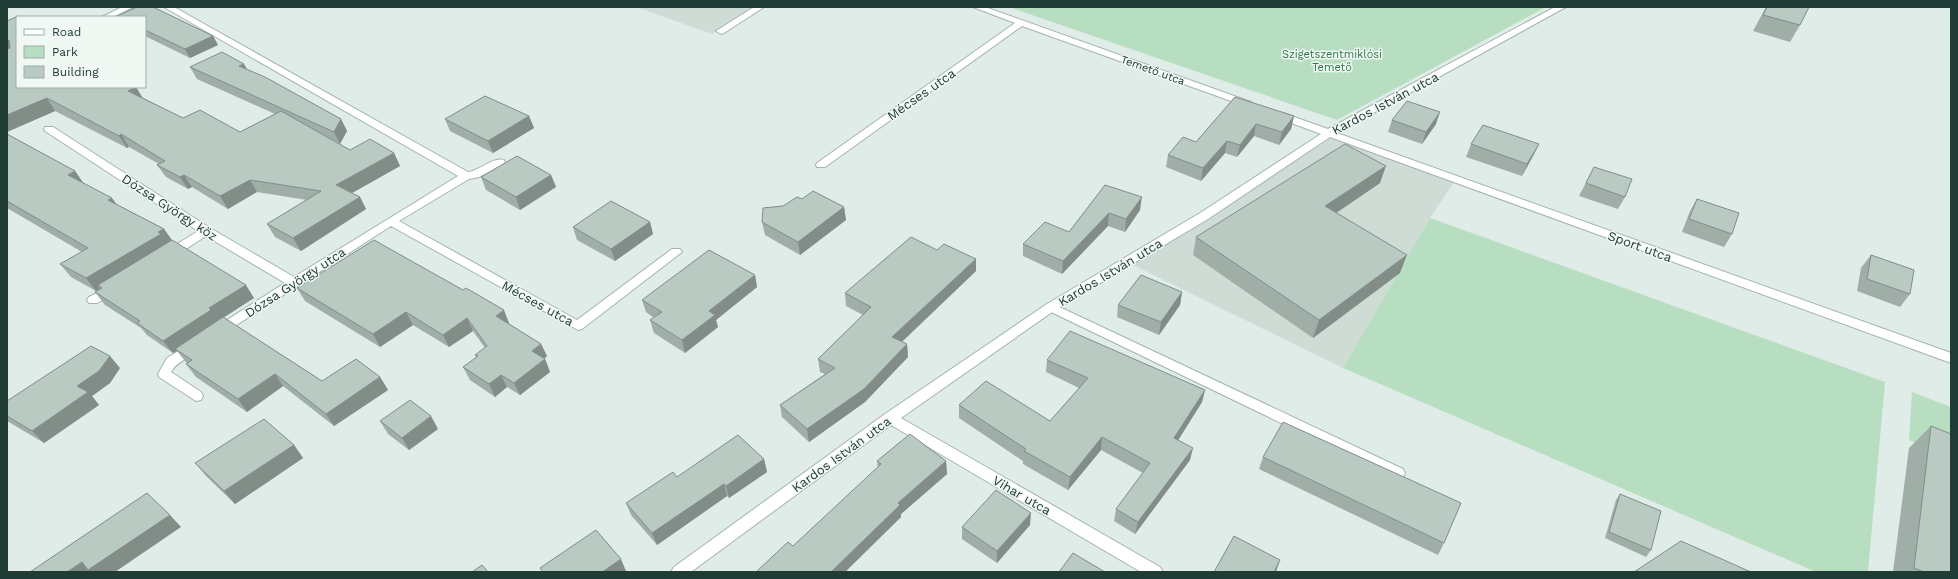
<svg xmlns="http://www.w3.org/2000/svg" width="1958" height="579" viewBox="0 0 1958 579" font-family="'Work Sans',sans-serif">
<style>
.built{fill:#cfdcd6}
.green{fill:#b8dec2}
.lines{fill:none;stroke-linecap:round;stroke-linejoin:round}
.lane-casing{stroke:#a3b4ae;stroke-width:2}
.street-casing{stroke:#a3b4ae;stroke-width:2}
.lane{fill:#fff;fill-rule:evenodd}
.street{fill:#fff;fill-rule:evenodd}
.wall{fill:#9faea7}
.shaded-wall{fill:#828d88}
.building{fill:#b9cac2;stroke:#828d88}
.labels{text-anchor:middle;stroke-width:3;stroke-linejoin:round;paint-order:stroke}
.far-park-label{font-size:11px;fill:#297546;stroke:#f1f8f4}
.far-street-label{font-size:11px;fill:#203d35;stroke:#f1f8f4}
.street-label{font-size:13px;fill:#203d35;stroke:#f1f8f4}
</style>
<rect width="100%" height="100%" fill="#e0ece7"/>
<path class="built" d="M636,7H756L712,34Z
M1329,133L1456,179L1430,218L1343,368L1127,262Z"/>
<path class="green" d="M1009,7H1546L1337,120Z
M1430,218L1885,382L1868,572H1816L1343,368Z
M1912,392L1951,407V456L1909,440Z"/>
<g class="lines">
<defs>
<path id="lane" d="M1051,303L1403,469L1405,473L1403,477L1398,479L1393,477L1047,310L1045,307L1047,304Z"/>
<path id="street" d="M122,7H133L113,17H102Z
M164,7H174L468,172C480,171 492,157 504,160L505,162L504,164L479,177L469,179L399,221L577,320L672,249H680L682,252L582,329L578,330L391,226L221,335H213L211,332L213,329L285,283L206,236L172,258H164L162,255L164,252L198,231L45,131L44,129L45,127H53L210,228L294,277L458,176Z
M754,7H764L724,33L721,34L716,31Z
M973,7H985L1251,102L1253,104L1251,106H1245L1022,26L825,167H817L816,165L817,163L1015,23Z
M1555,7H1566L1337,133L1951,353V363L1330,137L1208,219L1055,310L901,418L1160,567L1163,572H1141L891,425L691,572H671L674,567L885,414L1047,304L1200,213L1321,134L1275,117L1274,115L1275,113H1283L1328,129Z
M112,285L116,286L118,289L116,292L97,303H89L87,300L89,297Z
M193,342L197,344L199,347C193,358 177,360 171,372L201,392L203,396L201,400L196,401L159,377L158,374L167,358Z"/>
</defs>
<use href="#lane" class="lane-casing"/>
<use href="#street" class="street-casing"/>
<use href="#lane" class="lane"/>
<use href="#street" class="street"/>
</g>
<path class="wall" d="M137,7H153L213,36L218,45L190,58L145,36V17H118L117,16Z
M1766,7H1809L1800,25L1790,42L1753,31Z
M190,67L247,69L341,119L347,131L340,144L350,150L394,153L400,166L352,193L360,197L366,209L301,251L275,237L267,224L307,200L257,192L228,209L192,187L188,189L166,177L157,165L159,164L129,147L127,148L55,111L7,132L17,87H136L143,98L183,118L240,132L275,114L197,79Z
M1235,97L1294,116L1291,129L1279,145L1254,136L1237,157L1225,153L1201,181L1166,167L1168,155L1196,142Z
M529,116L534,128L493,153L450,131L445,119Z
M1392,120L1436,124L1422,144L1388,132Z
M7,134L75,171L83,183L116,204L164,229L172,240L254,298L223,317L322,381L380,377L388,390L334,426L283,386L247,412L196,377L186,364L187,363L185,361L177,351L173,353L147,335L141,328L105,305L95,292L100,289L96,291L71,277L60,264L82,252L7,208Z
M1471,144H1539L1533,156L1522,176L1466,157Z
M1594,167L1625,197L1618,209L1579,196Z
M551,175L556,187L520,210L486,190L481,177Z
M1380,183L1336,213L1400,273L1313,338L1193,255L1196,237Z
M1105,185L1140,210L1125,232L1108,226L1062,274L1023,256V244L1069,232Z
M802,199L844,207L846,220L800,255L765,235L762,222L783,206Z
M1697,199L1732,234L1724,247L1682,232L1690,211Z
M650,222L653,234L615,261L577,240L573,227Z
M937,250L976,259V271L902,342L907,344L908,357L865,402L809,442L782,417L780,405L825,374L820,372L818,359L863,315L846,306L845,293Z
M1871,255L1910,294L1900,307L1857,291L1861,268Z
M755,275L757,287L716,320L718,327L685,353L654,333L650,320L654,318L646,312L642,300Z
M297,288L509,323H508L541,344L547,356L544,359H545L550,372L520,395L507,387L495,397L470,380L463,367L477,358L475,355L485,348L473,331L449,347L413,325L380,347L305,301Z
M1182,292L1180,305L1159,335L1117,317L1118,305Z
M1047,360L1205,390L1202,402L1178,440L1190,460L1135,534L1114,521L1116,509L1143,473L1101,450L1068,490L1023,464V461L959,418V405L1050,421L1079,388L1046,372Z
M120,368L110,383L92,396L99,405L44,443L7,421V401Z
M380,421L438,429L409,450L388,434Z
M1931,426L1951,572H1893L1909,448Z
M294,445L303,458L235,504L206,476L195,463Z
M1263,457L1444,543L1438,555L1259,469Z
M764,459L767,472L729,498L727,496L657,545L631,515L626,503L677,477Z
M877,461H946L947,474L901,514V517L845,572H756L793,546L878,468Z
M1620,494L1651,550L1646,557L1605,538L1616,500Z
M1030,525L997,563L962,539V527Z"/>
<path class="shaded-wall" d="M213,36L218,45L190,58L185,49Z
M9,40L17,51L7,56V41Z
M244,64L251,76L239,66Z
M136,87L143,99L128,91Z
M47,98L55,111L7,132V115Z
M1440,112L1436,124L1422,144L1426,132Z
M529,116L534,128L493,153L488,141Z
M1294,116L1291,129L1279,145L1282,132Z
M341,119L347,131L340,144L334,132Z
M1256,124L1254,136L1237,157L1240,145Z
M121,134L129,147L127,148L119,136Z
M1227,141L1225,153L1201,181L1203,168Z
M1539,144L1533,156L1522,176L1527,164Z
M394,153L400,166L343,198L336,185Z
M1386,166L1380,183L1320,224L1325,206Z
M75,171L84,184L68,175Z
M184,175L192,187L188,189L180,177Z
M551,175L556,187L520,210L516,197Z
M250,180L257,192L228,209L220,196Z
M360,197L366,209L301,251L293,238Z
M1142,197L1140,210L1125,232L1126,219Z
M112,198L121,210L108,200Z
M844,207L846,220L800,255L798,242Z
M1109,213L1108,226L1062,274L1063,261Z
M650,222L653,234L615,261L611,249Z
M164,229L173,242L98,285L100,289L96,291L86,278Z
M1407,255L1400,273L1313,338L1319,320Z
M976,259V271L893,350L892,337Z
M755,275L757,287L716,320L718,327L685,353L682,340L709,311Z
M246,285L254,298L175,349L177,351L173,353L163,341L209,308Z
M1182,292L1180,305L1159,335L1161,322Z
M504,310L509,323L502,328L496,316Z
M406,312L413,325L380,347L373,334Z
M467,318L473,331L449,347L443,335Z
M541,344L547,356L537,364L532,351Z
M907,344L908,357L865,402L809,442L807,429Z
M110,356L120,368L110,383L92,396L99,405L44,443L32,431L77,386Z
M545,359L550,372L520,395L514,383Z
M275,374L283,386L247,412L238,399Z
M501,375L507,387L495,397L489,384Z
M380,377L388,390L334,426L326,414Z
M1205,390L1202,402L1172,450L1174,438Z
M431,416L438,429L409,450L402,438Z
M1102,437L1101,450L1068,490L1070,477Z
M294,445L303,458L235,504L224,491Z
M1193,448L1190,460L1135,534L1138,522Z
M764,459L767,472L729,498L726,486Z
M946,461L947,474L901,514V517L845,572H831L898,503Z
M724,484L727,496L657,545L652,533Z
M1031,513L1030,525L997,563V551Z
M170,515L181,527L115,572H67L82,562Z
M621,559L626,571L625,572H602Z
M1280,560L1276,572H1274Z"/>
<path class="building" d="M137,7H153L213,36L185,49L145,30V17H119L117,16Z
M1767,7H1809L1800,25L1763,15Z
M18,16L20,17H17V87H136L128,91L183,118L200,110L240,132L281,111L350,150L370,139L394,153L336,185L360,197L293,238L267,224L321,191L250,180L220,196L184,175L180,177L157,165L165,161L121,134L119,136L47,98L7,115V49L10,48L9,40L7,41V21Z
M222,52L244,64L239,66L265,77L341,119L334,132L190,67Z
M485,96L529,116L488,141L445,119Z
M1235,97L1294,116L1282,132L1256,124L1240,145L1227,141L1203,168L1168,155L1183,137L1196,142Z
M1407,101L1440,112L1426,132L1392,120Z
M1483,125L1539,144L1527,164L1471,144Z
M7,134L75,171L68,175L112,198L108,200L164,229L158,232L161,234L86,278L60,264L88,248L7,201Z
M1345,144L1386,166L1325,206L1407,255L1319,320L1196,237Z
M517,156L551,175L516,197L481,177Z
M1594,167L1632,179L1625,197L1586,183Z
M1105,185L1142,197L1126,219L1109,213L1063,261L1023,244L1045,222L1069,232Z
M813,191L844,207L798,242L762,222L763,208L783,206L797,197L802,199Z
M1697,199L1739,213L1732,234L1689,219Z
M611,201L650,222L611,249L573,227Z
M911,237L937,250L944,244L976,259L892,337L907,344L864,389L807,429L780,405L835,368L818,359L871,307L845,293Z
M172,240L246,285L209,308L211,310L163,341L137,323L140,321L95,292L102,288L98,285Z
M374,240L463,290L466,288L504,310L496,316L541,344L532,351L545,359L514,383L501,375L489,384L463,367L478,356L475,355L487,346L467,318L443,335L406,312L373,334L297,288Z
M709,250L755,275L709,311L715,315L682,340L650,320L662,312L642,300Z
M1871,255L1914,270L1910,294L1867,279Z
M1141,275L1182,292L1161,322L1118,305Z
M223,317L322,381L356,359L380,377L326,414L275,374L238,399L186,364L192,360L175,349Z
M1070,331L1205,390L1174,438L1193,448L1138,522L1116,509L1150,463L1102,437L1070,477L1024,451L1026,449L959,405L986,381L1050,421L1088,378L1047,360Z
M91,346L110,356L99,371L77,386L88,392L32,431L7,416V401Z
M410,400L431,416L402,438L380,421Z
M264,419L294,445L224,491L195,463Z
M1283,422L1461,503L1444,543L1263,457Z
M1931,426L1951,434V572H1924L1914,568Z
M910,434L946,461L898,503L900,505L831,572H756L788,542L793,546L881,464L877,461Z
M738,435L764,459L726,486L724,484L652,533L626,503L673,472L677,477Z
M996,490L1031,513L997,551L962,527Z
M147,493L170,515L88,570L82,562L67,572H30Z
M1620,494L1661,511L1651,550L1609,532Z
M596,530L621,559L602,572H543L540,568Z
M1234,536L1280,560L1274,572H1214Z
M1681,541L1751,572H1634Z
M1073,553L1105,572H1059Z
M482,565L488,572H472Z"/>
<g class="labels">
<g class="far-park-label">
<text x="1332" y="58">Szigetszentmiklósi<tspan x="1332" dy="13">Temető</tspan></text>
</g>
<g class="far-street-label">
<text transform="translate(1153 70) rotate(20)" y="4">Temető utca</text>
</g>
<g class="street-label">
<text transform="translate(921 94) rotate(-35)" y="5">Mécses utca</text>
<text transform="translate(1385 103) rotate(-28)" y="5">Kardos István utca</text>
<text transform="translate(170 207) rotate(33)" y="5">Dózsa György köz</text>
<text transform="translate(1640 246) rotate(20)" y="5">Sport utca</text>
<text transform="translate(1110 272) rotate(-31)" y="5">Kardos István utca</text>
<text transform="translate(295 282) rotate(-33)" y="5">Dózsa György utca</text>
<text transform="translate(538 303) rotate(29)" y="5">Mécses utca</text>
<text transform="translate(841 454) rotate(-36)" y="5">Kardos István utca</text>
<text transform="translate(1022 495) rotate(30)" y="5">Vihar utca</text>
</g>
</g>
<rect width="1958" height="579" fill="none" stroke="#203d35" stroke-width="16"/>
<rect x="16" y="16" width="130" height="72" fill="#f1f8f4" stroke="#9dada8"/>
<rect x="24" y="29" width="20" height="6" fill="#ffffff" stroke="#9dada8"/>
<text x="52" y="36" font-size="12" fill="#203d35">Road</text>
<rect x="24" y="46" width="20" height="12" fill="#b8dec2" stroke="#9dada8"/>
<text x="52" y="56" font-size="12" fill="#203d35">Park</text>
<rect x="24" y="66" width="20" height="12" fill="#b9cac2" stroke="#9dada8"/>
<text x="52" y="76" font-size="12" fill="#203d35">Building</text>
</svg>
